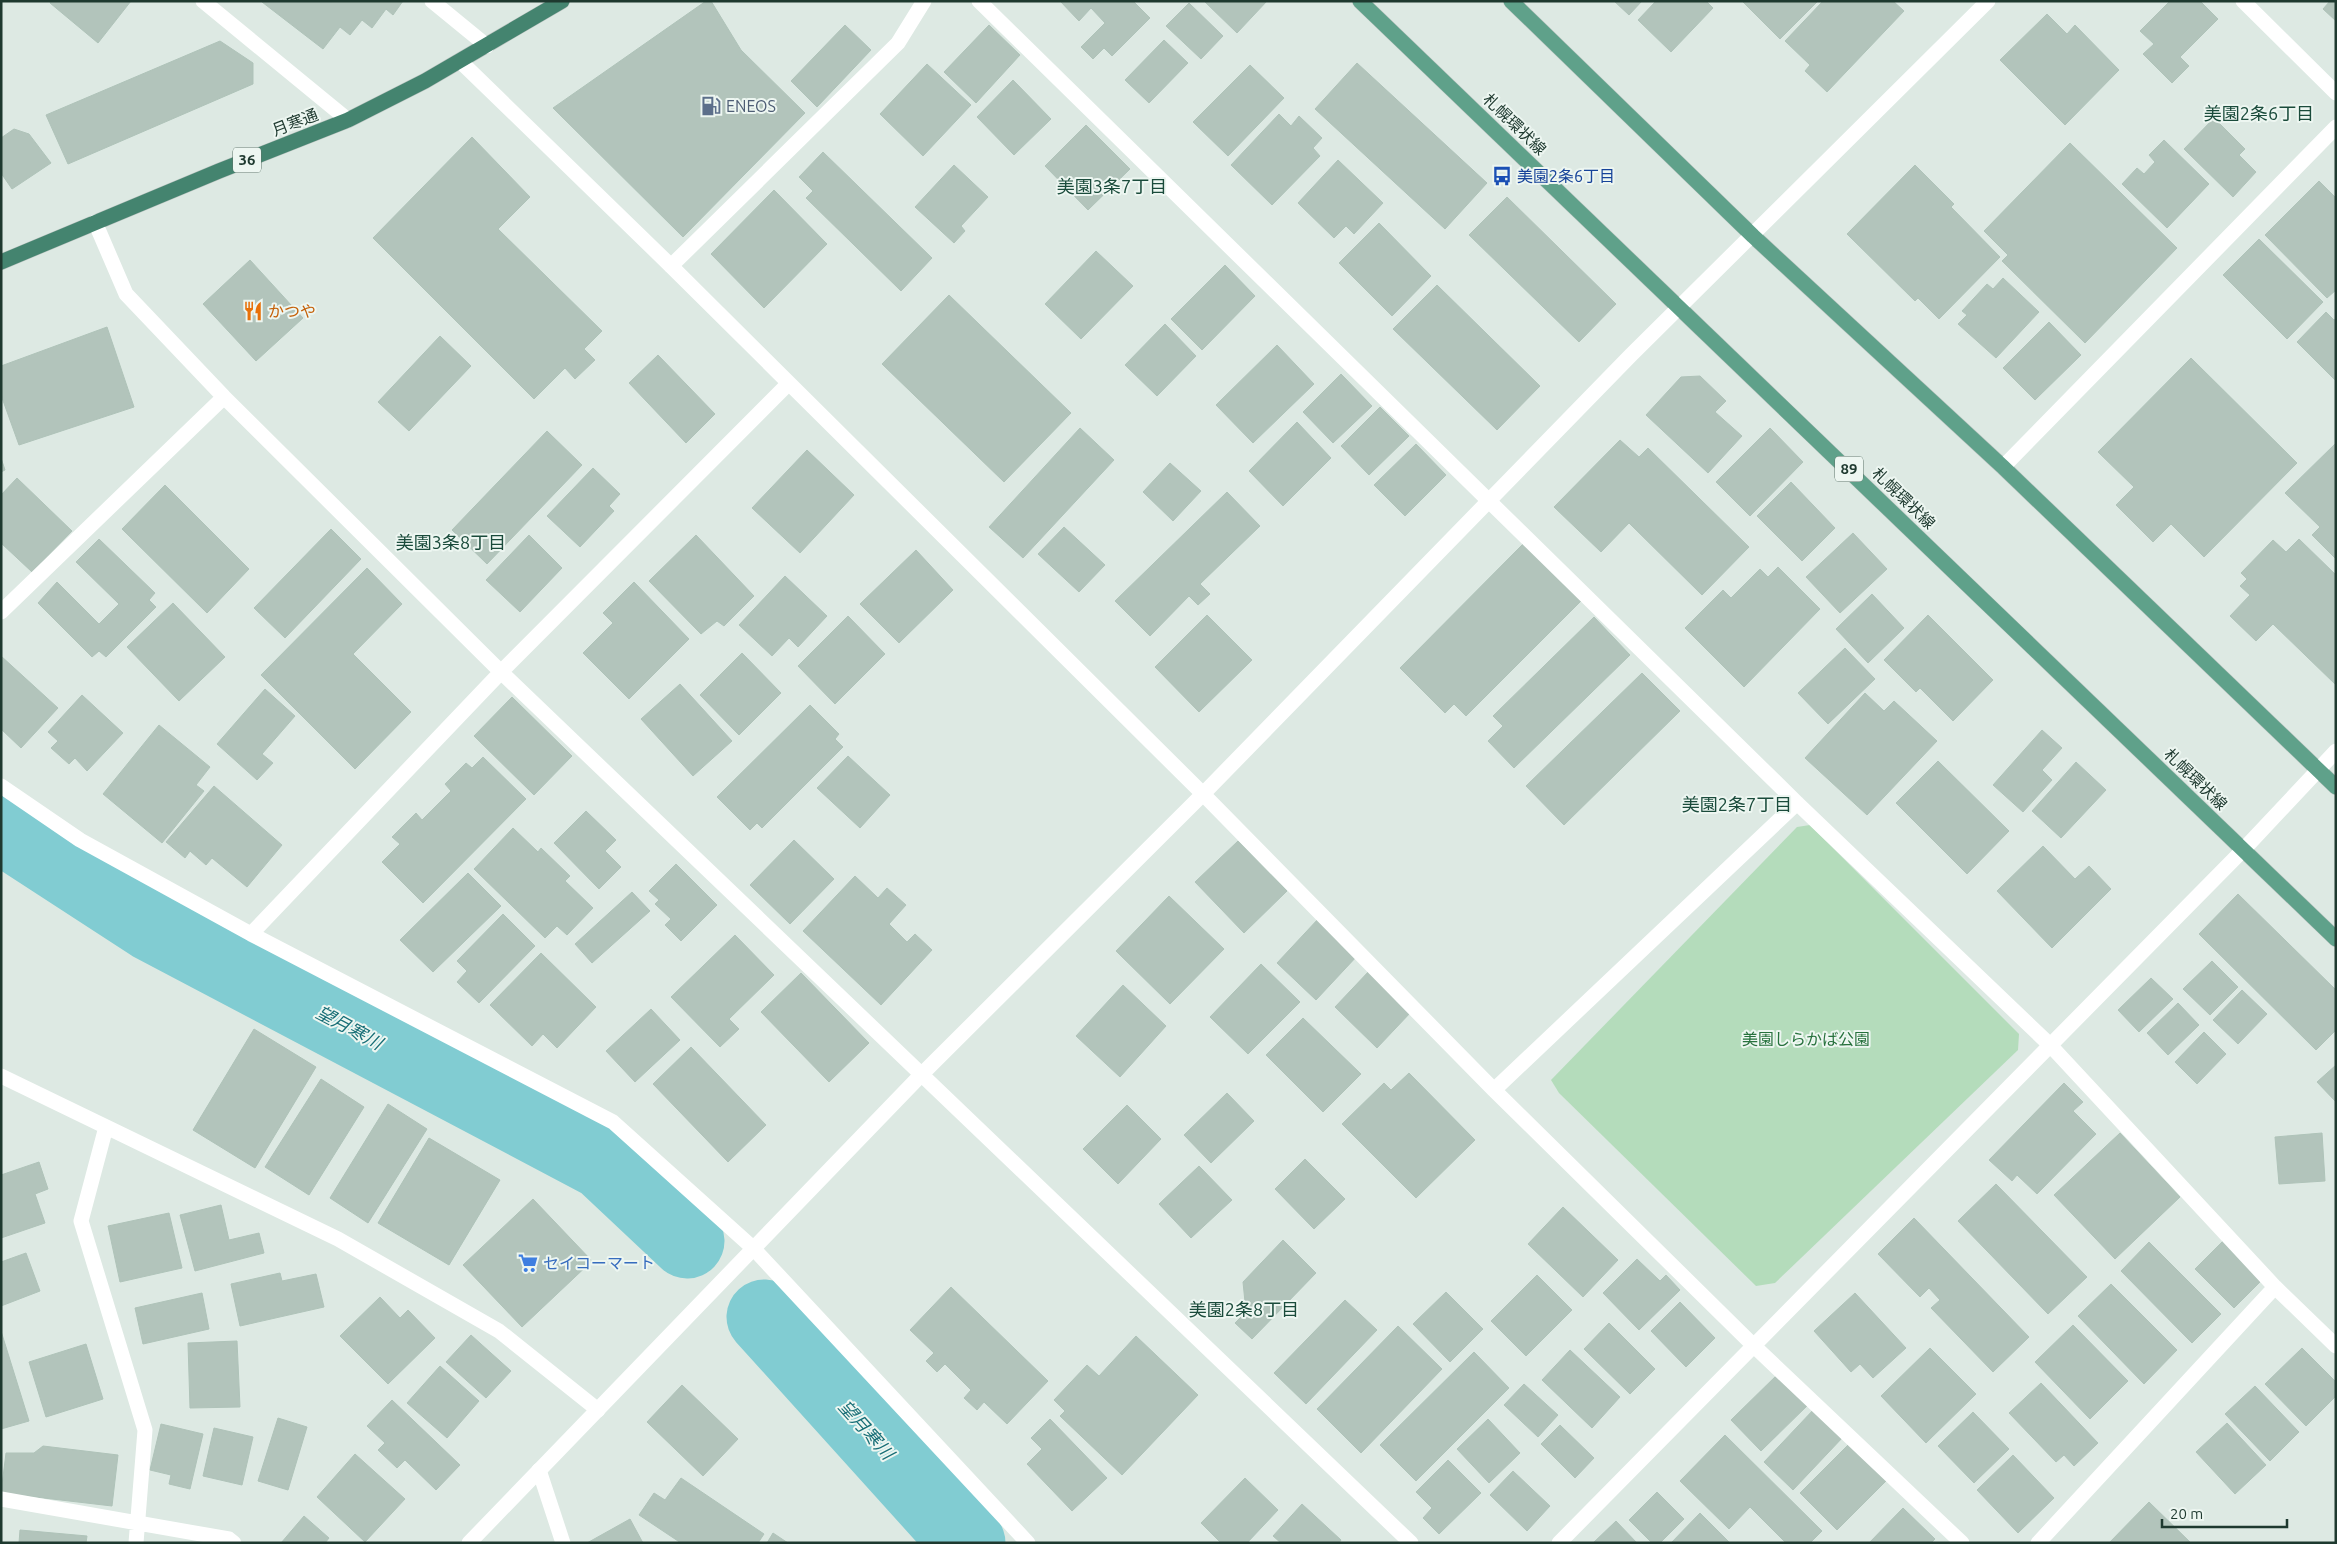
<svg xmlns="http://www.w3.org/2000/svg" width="2337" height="1544" viewBox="0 0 2337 1544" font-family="Ubuntu,'Noto Sans JP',sans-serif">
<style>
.green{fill:#b4dcbb}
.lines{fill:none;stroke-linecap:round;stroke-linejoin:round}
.river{stroke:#81ccd2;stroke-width:75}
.building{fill:#b2c4bb;stroke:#afc3b9}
.primary-casing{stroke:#bcc4c1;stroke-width:16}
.trunk-casing{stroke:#bcc4c1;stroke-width:16}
.service{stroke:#fff;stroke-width:15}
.minor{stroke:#fff;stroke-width:15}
.tertiary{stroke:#fff;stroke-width:15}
.primary{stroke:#5fa18a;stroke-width:15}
.trunk{stroke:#44846f;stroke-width:15}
.labels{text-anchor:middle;stroke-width:4;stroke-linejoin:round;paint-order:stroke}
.shield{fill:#edf6f1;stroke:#5c7269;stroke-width:1}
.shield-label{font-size:15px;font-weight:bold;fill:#1e392f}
.service-label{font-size:16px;fill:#4e5e75;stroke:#edf6f1;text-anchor:start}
.street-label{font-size:16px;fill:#1e392f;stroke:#edf6f1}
.transit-label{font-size:16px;fill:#164399;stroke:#edf6f1;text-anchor:start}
.food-label{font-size:16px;fill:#c56008;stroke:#edf6f1;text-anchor:start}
.park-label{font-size:16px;fill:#27713d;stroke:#edf6f1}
.shop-label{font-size:16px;fill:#366cbe;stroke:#edf6f1;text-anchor:start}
.neighbourhood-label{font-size:18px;fill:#1a4b3b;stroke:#edf6f1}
.water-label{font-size:18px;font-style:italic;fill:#176e76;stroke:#edf6f1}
</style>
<rect width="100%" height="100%" fill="#dde9e3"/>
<path class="green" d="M1810,825L2019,1034L2018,1050L1775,1283L1756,1286L1559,1093L1551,1080L1797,827Z"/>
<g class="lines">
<path class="river" d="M1,826L152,924L603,1162L687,1241
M764,1317L968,1543"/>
</g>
<path class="building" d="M51,1H131L98,43L50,3Z
M403,1L393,15L386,9L372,28L362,20L350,35L340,27L323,49L262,2Z
M706,1H711L741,50L805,113L683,237L553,108Z
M1060,1H1133L1150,18L1112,56L1104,48L1093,59L1081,47L1105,23L1091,8L1079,21Z
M1204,1H1267L1237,33Z
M1614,1H1642L1629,15Z
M1656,1H1706L1713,8L1671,52L1638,20Z
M1742,1H1818L1780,39Z
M1823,1H1893L1904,11L1827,92L1805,71L1810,65L1785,41Z
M2170,1H2200L2218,19L2180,57L2189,66L2172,83L2143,54L2154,44L2140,31Z
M2330,1H2336V21L2323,9Z
M1189,3L1223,36L1201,59L1166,26Z
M2047,14L2067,34L2075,25L2119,70L2065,125L2000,60Z
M845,25L871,50L817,107L791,81Z
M989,25L1020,55L976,103L944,72Z
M1164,40L1188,63L1149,103L1125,80Z
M220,41L253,63V84L68,164L46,115Z
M1357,63L1487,183L1445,229L1315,109Z
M927,64L971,105L923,156L880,114Z
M1250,65L1284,98L1228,156L1193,122Z
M1013,80L1051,119L1014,155L977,117Z
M1279,114L1291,126L1299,116L1322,138L1313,148L1320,156L1272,205L1231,165Z
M2214,118L2245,149L2239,155L2256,172L2233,197L2184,149Z
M1086,125L1130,169L1088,210L1045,166Z
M14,129L29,134L51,163L12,189L1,173V138Z
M472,137L530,197L498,229L602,331L584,349L595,360L575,379L565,368L534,399L373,238Z
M2164,140L2209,184L2167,228L2122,184L2137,168L2144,174L2155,162L2149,155Z
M2070,143L2177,248L2085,343L2002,261L2008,255L1984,231Z
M823,152L932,258L901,291L806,198L813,191L799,177Z
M1338,160L1383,203L1354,234L1346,226L1334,238L1298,203Z
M954,165L988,197L961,226L965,231L954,243L915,207Z
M1915,165L1954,204L1951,207L2000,257L1939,319L1918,298L1915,301L1847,234Z
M2319,181L2336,198V290L2327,298L2265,235Z
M774,190L827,244L764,308L711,254Z
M1507,197L1616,304L1579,342L1469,235Z
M1379,223L1431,276L1392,316L1339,263Z
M2259,239L2323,302L2287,339L2223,275Z
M1096,251L1133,286L1081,339L1045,304Z
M250,260L303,318L256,361L203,304Z
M1225,265L1255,296L1202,350L1171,319Z
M2003,278L2039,312L1996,358L1958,324L1967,315L1962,311L1987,284L1993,289Z
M1437,285L1540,386L1497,430L1393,329Z
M949,295L1071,413L1004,482L882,364Z
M2326,312L2334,320L2336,319V381L2297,342Z
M2049,322L2081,355L2035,400L2003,368Z
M1165,324L1196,356L1157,396L1125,365Z
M107,327L134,407L19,445L1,395V366Z
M440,336L471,366L409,431L378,402Z
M1277,345L1314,384L1253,443L1216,405Z
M658,355L715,414L686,443L629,383Z
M2191,358L2297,463L2204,557L2171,524L2153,542L2116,505L2134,487L2098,452Z
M1341,374L1372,406L1333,443L1303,412Z
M1700,376L1726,401L1715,412L1742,436L1708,473L1646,415L1681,377Z
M1380,407L1409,436L1369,475L1341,446Z
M1297,422L1331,458L1283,506L1249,471Z
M1080,428L1114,460L1023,558L989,527Z
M1770,428L1803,462L1750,516L1716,482Z
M547,431L582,465L487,564L452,530Z
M1620,440L1639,457L1648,448L1749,547L1702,595L1629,523L1601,552L1554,507Z
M2336,443V559L2312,535L2320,527L2285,493Z
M1416,444L1446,475L1405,516L1374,485Z
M807,450L854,495L800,553L752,508Z
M1,458L5,470L1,472Z
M1170,463L1201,491L1173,521L1143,492Z
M593,468L620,494L609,506L614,511L580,547L547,516Z
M17,478L72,531L32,572L1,543V495Z
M1791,482L1835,528L1802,561L1757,516Z
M165,485L249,569L207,613L122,529Z
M1227,492L1260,526L1200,584L1210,594L1198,605L1189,596L1150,636L1115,601Z
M1064,527L1105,565L1079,592L1038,554Z
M331,529L361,559L285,638L254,608Z
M1853,533L1887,569L1840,613L1806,577Z
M529,535L562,568L520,612L486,580Z
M696,535L754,596L724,626L717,621L701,634L649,581Z
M99,539L155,593L149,600L156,607L106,657L99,651L92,657L38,603L57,582L99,624L119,604L76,562Z
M2299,539L2336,575V685L2273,624L2256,641L2230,616L2250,595L2240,586L2247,579L2241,573L2273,540L2286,552Z
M1524,543L1582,600L1466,716L1454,704L1445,713L1400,668Z
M916,550L953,590L899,643L860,604Z
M1778,567L1820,609L1744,687L1685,628L1723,590L1731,598L1760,569L1768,577Z
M367,568L402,604L353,654L411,712L355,769L261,675Z
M785,576L827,616L798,647L789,638L772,656L739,625Z
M634,582L689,639L629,699L583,653L613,623L603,613Z
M1872,594L1904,628L1868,663L1836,629Z
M173,603L225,657L179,701L127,647Z
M1207,615L1252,660L1199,712L1155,667Z
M1928,615L1993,680L1953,721L1920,688L1916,692L1884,660Z
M848,616L885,654L835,704L798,666Z
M1594,617L1630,655L1514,768L1488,741L1503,726L1493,716Z
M1845,648L1875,679L1828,724L1798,693Z
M742,653L781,693L739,735L700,695Z
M1,656L58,708L21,748L1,729Z
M1642,673L1680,711L1564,825L1526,786Z
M680,684L732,741L693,776L641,719Z
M265,689L295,716L262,754L273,763L257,780L217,744Z
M1865,693L1884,711L1894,701L1937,741L1867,815L1805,758Z
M82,695L123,733L87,771L75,758L69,764L51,748L58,741L48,732Z
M512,697L572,756L534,795L474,736Z
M810,705L839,734L835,739L843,747L762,828L757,823L750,830L717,797Z
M159,725L210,767L196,785L204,791L162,843L103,794Z
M2042,730L2062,748L2042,770L2052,780L2023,812L1993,785Z
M848,756L890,795L860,828L817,788Z
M483,757L526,799L423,903L382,862L400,844L392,837L416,813L422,820L451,791L445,784L466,763L472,768Z
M1938,761L2009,831L1967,874L1896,803Z
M2076,762L2106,790L2061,838L2032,811Z
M214,786L282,845L247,887L212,858L206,865L190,851L185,858L166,842Z
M586,811L616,840L605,851L621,867L599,889L554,843Z
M513,828L538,852L541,848L570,876L565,881L593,908L567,935L557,926L545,938L474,869Z
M794,840L834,879L790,924L750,885Z
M1238,841L1287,891L1244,933L1195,882Z
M2043,846L2075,879L2089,866L2111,889L2052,948L1997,891Z
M676,864L717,905L681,941L665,925L671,919L655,904L659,900L649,891Z
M468,873L501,906L433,972L400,940Z
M855,876L878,898L887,888L906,905L889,924L907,942L915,934L932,950L881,1005L803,931Z
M632,892L650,911L592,963L575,944Z
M2238,894L2336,990V1030L2316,1050L2199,934Z
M1169,896L1224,949L1170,1004L1116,951Z
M503,914L535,946L479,1003L457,982L467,971L457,961Z
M1319,918L1358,955L1316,1000L1277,963Z
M735,935L774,975L729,1019L739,1029L720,1047L671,997Z
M541,953L596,1007L557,1048L543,1034L532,1046L490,1005Z
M2212,961L2238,987L2210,1015L2183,989Z
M1261,964L1300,1002L1248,1054L1210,1017Z
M1370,970L1412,1011L1377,1048L1335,1007Z
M801,973L869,1043L829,1082L761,1012Z
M2151,978L2173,999L2139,1032L2118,1010Z
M1123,985L1166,1026L1120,1077L1076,1036Z
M2242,990L2267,1014L2238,1044L2213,1020Z
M2178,1003L2199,1025L2168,1055L2147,1033Z
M651,1009L680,1040L635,1082L606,1051Z
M1303,1018L1361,1074L1323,1112L1266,1055Z
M254,1029L316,1067L255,1168L193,1130Z
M2204,1032L2226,1054L2197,1084L2175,1062Z
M691,1047L766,1125L728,1162L653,1084Z
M2336,1065V1102L2317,1082Z
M1409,1073L1475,1140L1416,1198L1342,1124L1384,1083L1391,1090Z
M321,1079L364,1107L309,1195L265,1167Z
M2064,1083L2083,1102L2073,1111L2096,1134L2037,1194L2017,1175L2012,1181L1989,1160Z
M1227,1093L1254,1121L1211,1163L1184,1135Z
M388,1104L427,1129L368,1223L330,1198Z
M1127,1105L1161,1139L1118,1184L1083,1149Z
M2120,1133L2180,1197L2115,1259L2054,1195Z
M2322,1133L2325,1181L2279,1184L2275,1137Z
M429,1138L500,1180L449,1265L378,1223Z
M1305,1159L1345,1199L1314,1229L1275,1189Z
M39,1162L48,1189L35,1194L45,1223L1,1238V1175Z
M1199,1166L1232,1200L1191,1238L1159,1204Z
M1996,1184L2087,1277L2048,1314L1958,1221Z
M533,1199L592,1261L522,1327L463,1265Z
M221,1205L229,1240L259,1233L264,1253L195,1271L180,1215Z
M1563,1207L1618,1260L1583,1297L1528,1244Z
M169,1213L182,1268L120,1282L108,1226Z
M1914,1218L2029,1337L1993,1372L1931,1308L1940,1300L1929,1288L1920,1297L1878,1254Z
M1283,1240L1316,1273L1252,1339L1235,1323L1246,1312L1243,1282Z
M2223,1241L2262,1280L2234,1308L2195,1269Z
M2149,1242L2221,1314L2192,1343L2121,1271Z
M26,1253L40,1291L1,1306V1262Z
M1637,1259L1660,1281L1666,1275L1680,1290L1639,1330L1603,1293Z
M280,1273L282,1281L316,1274L324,1307L240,1326L231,1284Z
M1537,1275L1572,1310L1526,1356L1491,1321Z
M2111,1284L2177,1350L2144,1384L2078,1316Z
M951,1287L1048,1381L1007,1424L984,1402L977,1410L964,1398L971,1390L945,1364L937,1372L926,1361L934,1353L910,1330Z
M1446,1292L1483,1329L1450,1362L1413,1324Z
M202,1293L209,1329L143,1344L135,1308Z
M1855,1293L1906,1348L1873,1378L1860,1364L1851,1372L1814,1331Z
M380,1297L400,1318L408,1310L435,1338L388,1384L340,1336Z
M1345,1300L1377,1330L1306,1404L1274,1373Z
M1680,1302L1715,1338L1686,1367L1651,1331Z
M1609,1323L1655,1369L1630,1394L1584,1349Z
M2073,1325L2128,1381L2090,1419L2035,1362Z
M1398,1326L1442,1369L1361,1453L1317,1409Z
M1,1331L29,1421L1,1429Z
M471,1335L511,1371L486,1398L446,1362Z
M1136,1336L1198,1395L1122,1475L1060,1416L1065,1411L1054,1400L1087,1365L1099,1376Z
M237,1341L240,1407L190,1408L188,1343Z
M86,1344L103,1399L46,1417L29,1362Z
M1930,1348L1976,1394L1926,1443L1881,1396Z
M2302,1348L2336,1382V1396L2306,1426L2265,1384Z
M1570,1350L1620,1397L1592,1428L1542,1380Z
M1474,1352L1509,1388L1416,1481L1380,1445Z
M440,1366L479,1401L447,1438L407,1403Z
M1780,1372L1811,1402L1761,1451L1731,1420Z
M2041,1383L2098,1443L2074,1466L2064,1455L2056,1462L2009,1413Z
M1524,1384L1558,1415L1538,1437L1504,1405Z
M682,1385L738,1439L703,1476L647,1422Z
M2255,1386L2299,1432L2270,1461L2225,1414Z
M392,1400L460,1465L436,1490L405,1460L397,1468L378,1450L385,1443L367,1426Z
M1815,1408L1844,1436L1793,1490L1764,1462Z
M1973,1412L2009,1449L1974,1483L1938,1446Z
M278,1418L307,1427L288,1490L258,1481Z
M1050,1419L1107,1478L1072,1511L1027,1464L1042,1449L1031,1438Z
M1488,1419L1520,1453L1489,1483L1457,1449Z
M2227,1423L2266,1465L2235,1494L2196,1452Z
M161,1424L203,1434L190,1489L169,1484L171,1475L150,1470Z
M1560,1425L1594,1458L1575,1478L1541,1444Z
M214,1428L253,1437L242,1485L203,1476Z
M1725,1435L1822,1531L1810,1543H1786L1750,1507L1729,1529L1680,1481Z
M1853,1440L1890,1477L1837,1530L1800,1493Z
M43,1446L118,1455L112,1506L1,1493L6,1453H34Z
M355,1454L405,1499L365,1542L317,1497Z
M2013,1455L2054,1498L2018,1533L1977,1490Z
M1448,1460L1481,1493L1439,1534L1423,1518L1432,1508L1416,1492Z
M1513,1471L1550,1506L1527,1531L1490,1495Z
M681,1478L764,1534L758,1543H681L639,1515L654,1493L665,1500Z
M1245,1478L1278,1510L1247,1543H1221L1201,1523Z
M1657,1492L1684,1519L1660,1543H1652L1629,1520Z
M2149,1502L2190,1542V1543H2109Z
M1302,1504L1341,1540L1339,1543H1281L1273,1536Z
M1903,1508L1935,1539L1931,1543H1869Z
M1700,1513L1730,1543H1671Z
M304,1516L329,1538L325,1543H281Z
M630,1519L643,1543H587Z
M1616,1521L1637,1543H1593Z
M20,1530L87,1536L86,1543H19Z
M773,1533L788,1543H767Z"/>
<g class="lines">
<defs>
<path id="primary" d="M1360,1L2336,939
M1511,1L1753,236L2003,467L2336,787"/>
<path id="trunk" d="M1,262L219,171L348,120L425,81L562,1"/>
</defs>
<use href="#primary" class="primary-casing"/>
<use href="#trunk" class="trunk-casing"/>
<path class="service" d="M671,266L898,43L924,1"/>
<path class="minor" d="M203,1L348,120
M432,1L487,46
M979,1L1797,803L2050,1045L2275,1287L2336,1346
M2243,1L2336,93
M460,61L671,266L1203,794L1494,1090L1754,1346L1962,1543
M95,222L126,294L224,397L501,672L1411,1543
M2003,467L2336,127
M1,612L224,397
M1,786L80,840L251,934L613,1122L753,1248L1028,1543
M251,934L501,672L789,383
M1,1076L338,1239L499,1331L598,1410
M1494,1090L1797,803
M106,1127L81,1221L145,1430L136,1543
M539,1470L563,1543
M1,1499L229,1539L234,1543
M1559,1543L2244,849L2336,751
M2038,1543L2275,1287"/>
<path class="tertiary" d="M469,1543L920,1076L1203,794L1631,355L1988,1"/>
<use href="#primary" class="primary"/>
<use href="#trunk" class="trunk"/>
</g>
<defs>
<symbol id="fuel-bare" viewBox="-9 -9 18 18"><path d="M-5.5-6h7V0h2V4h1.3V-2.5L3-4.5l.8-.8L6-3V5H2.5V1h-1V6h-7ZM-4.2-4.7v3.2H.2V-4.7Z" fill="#5c6f8a" stroke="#edf6f1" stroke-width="2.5" paint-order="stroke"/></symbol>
<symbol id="bus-bare" viewBox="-9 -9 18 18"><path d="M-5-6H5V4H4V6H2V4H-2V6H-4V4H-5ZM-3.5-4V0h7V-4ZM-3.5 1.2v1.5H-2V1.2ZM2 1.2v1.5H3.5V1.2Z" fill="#1a4fb4" stroke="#edf6f1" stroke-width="2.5" paint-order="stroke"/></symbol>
<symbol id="restaurant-bare" viewBox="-9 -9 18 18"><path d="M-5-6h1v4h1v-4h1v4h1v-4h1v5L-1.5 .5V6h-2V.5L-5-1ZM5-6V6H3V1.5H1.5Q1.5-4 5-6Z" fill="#e8710a" stroke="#edf6f1" stroke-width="2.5" paint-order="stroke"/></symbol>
<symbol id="supermarket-bare" viewBox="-9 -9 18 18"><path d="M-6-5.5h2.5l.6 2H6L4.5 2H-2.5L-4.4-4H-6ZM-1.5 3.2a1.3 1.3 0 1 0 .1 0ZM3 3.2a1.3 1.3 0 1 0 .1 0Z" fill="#3f7fe0" stroke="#edf6f1" stroke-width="2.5" paint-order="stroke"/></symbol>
</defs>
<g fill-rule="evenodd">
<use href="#fuel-bare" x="697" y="92" width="28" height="28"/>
<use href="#bus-bare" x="1488" y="162" width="28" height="28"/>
<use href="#restaurant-bare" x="239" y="297" width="28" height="28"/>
<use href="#supermarket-bare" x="514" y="1249" width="28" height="28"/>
</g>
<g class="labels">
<g class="shield">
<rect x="233" y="147.5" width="28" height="25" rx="4"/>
<rect x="1835" y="456.5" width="28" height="25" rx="4"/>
</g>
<g class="shield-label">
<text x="247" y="165">36</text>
<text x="1849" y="474">89</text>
</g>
<g class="service-label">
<text x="726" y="112">ENEOS</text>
</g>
<g class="street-label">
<text transform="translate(295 122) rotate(-21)" y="6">月寒通</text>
<text transform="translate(1515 124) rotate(44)" y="6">札幌環状線</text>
<text transform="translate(1904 498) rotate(44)" y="6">札幌環状線</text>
<text transform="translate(2196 779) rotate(44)" y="6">札幌環状線</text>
</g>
<g class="transit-label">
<text x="1517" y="182">美園2条6丁目</text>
</g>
<g class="food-label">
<text x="268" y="317">かつや</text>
</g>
<g class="park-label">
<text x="1806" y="1045">美園しらかば公園</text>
</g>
<g class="shop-label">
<text x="543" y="1269">セイコーマート</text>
</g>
<g class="neighbourhood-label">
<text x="2259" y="120">美園2条6丁目</text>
<text x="1112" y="193">美園3条7丁目</text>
<text x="451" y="549">美園3条8丁目</text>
<text x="1737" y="811">美園2条7丁目</text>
<text x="1244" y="1316">美園2条8丁目</text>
</g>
<g class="water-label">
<text transform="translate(349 1028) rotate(28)" y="6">望月寒川</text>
<text transform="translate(866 1430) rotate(48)" y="6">望月寒川</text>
</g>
</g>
<rect width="2337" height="1544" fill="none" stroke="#1e392f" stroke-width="5"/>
<path d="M2162 1519v8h125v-8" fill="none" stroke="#1e392f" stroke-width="2.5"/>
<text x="2170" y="1519" font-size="15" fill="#1e392f" stroke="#edf6f1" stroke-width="4" paint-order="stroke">20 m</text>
</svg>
